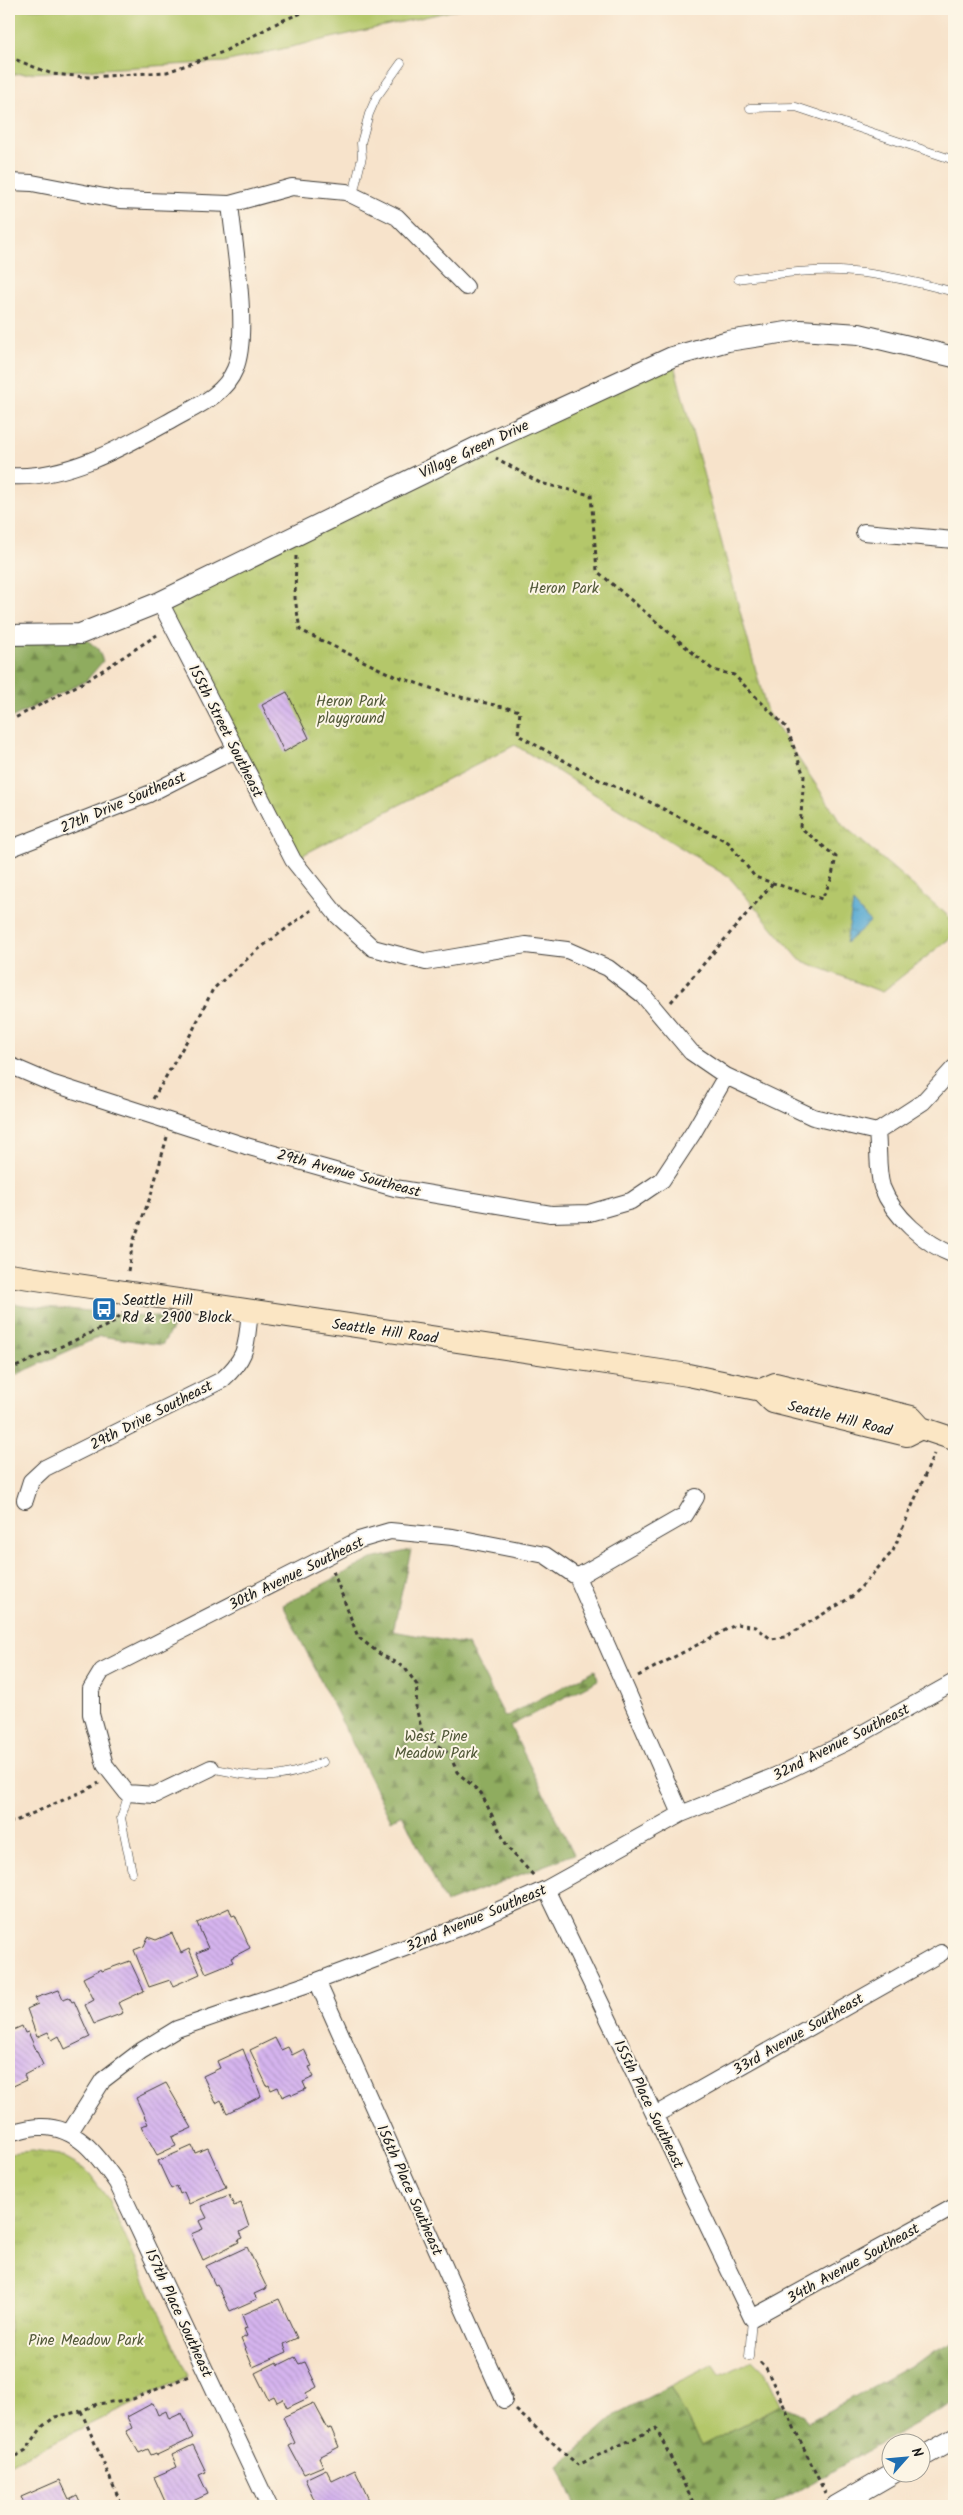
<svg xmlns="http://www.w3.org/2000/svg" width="963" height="2515" viewBox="0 0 963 2515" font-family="Kalam,sans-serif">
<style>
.grass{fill:#b4c76b;stroke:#687244}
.forest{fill:url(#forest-firs);stroke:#56643e}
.park{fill:url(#park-tufts);stroke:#687244}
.water{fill:url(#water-ripples);stroke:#396276}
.building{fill:url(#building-back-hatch)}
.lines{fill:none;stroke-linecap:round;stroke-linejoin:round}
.service-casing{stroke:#3d3a36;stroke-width:9}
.minor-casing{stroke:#3d3a36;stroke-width:18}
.tertiary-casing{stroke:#3d3a36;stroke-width:22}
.secondary-casing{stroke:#3d3a36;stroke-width:24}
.path{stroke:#3d3a36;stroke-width:3;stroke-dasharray:4 4;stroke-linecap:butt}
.service{stroke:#fff;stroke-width:8}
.minor{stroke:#fff;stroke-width:16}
.tertiary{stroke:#fff;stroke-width:20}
.secondary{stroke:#fbe6c4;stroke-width:22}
.labels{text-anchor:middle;stroke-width:4;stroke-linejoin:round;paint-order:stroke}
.street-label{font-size:15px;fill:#1c1c1c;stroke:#fcf5e5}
.park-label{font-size:15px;fill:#515838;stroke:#fcf5e5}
.poi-label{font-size:15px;fill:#1c1c1c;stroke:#fcf5e5;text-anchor:start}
</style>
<defs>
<pattern id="forest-firs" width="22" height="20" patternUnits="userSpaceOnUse" patternTransform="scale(1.25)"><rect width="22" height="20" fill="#8fac5f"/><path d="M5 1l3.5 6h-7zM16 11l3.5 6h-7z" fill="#748b4e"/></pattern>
<pattern id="park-tufts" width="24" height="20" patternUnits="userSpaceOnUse" patternTransform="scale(1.25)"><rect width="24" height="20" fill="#b4c76b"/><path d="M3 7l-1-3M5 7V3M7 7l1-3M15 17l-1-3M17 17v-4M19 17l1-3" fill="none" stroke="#9aaa5c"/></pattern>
<pattern id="water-ripples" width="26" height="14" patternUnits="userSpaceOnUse" patternTransform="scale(1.25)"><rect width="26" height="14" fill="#56a9d1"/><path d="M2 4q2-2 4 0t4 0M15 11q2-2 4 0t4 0" fill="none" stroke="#4689a9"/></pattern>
<pattern id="building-back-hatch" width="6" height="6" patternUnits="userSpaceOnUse" patternTransform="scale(1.25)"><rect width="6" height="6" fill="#d5b4ee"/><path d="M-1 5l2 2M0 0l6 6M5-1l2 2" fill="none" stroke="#b69acc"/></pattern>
</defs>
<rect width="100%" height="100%" fill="#fcf5e5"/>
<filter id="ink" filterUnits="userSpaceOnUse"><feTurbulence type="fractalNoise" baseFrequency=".02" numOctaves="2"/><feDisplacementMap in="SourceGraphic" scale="10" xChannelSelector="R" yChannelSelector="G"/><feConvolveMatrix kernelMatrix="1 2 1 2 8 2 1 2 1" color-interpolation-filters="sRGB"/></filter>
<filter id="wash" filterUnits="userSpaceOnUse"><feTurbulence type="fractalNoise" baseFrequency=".0096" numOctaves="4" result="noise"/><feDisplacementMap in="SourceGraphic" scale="20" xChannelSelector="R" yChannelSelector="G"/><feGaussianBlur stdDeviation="1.12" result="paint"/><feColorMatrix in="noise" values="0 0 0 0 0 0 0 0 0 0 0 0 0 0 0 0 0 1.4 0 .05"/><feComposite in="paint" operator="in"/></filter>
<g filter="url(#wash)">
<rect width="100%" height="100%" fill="#f7e3cb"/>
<path class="grass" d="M9,9H460L224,62L13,74L9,73Z
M753,2360L765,2372L781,2405L701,2446L670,2386L714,2364L720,2376Z"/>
<path class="forest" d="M80,634L98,649L103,661L86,681L9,719V635Z
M9,1302L23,1305L178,1319L162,1345L101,1336L9,1378Z
M411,1550L393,1631L468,1645L505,1717L595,1670L598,1680L510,1726L574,1854L446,1903L402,1814L391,1820L283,1605L372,1559Z
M954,2342V2402L771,2506H576L559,2466L618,2413L670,2386L701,2446L781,2405L804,2415L808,2422Z"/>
<path class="park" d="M672,357L767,712L843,825L954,921V935L882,992L800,960L730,878L515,745L293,860L160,602Z
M33,2151L59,2155L86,2170L108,2199L188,2376L9,2464V2153Z"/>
<path class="water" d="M853,903L870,922L846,943Z"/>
<g id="blocks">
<path class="building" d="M287,692L309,738L284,752L262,705Z
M229,1908L232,1916L235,1915L250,1948L231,1958L233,1962L206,1973L197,1953L208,1948L197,1923Z
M172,1933L181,1953L189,1949L200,1974L173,1986L170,1980L149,1987L134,1950L144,1946L148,1937L156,1940Z
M130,1961L144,1991L118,2003L123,2013L94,2024L85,2005L94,2000L83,1978L101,1969L102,1971Z
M59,1990L63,1999L69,1997L72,2002L74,2001L90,2037L65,2049L59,2036L52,2040L48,2032L37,2037L27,2009L38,2004L35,1998Z
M22,2026L25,2033L28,2032L43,2065L24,2075L26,2080L9,2088V2032Z
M275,2038L281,2050L288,2047L292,2055L304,2049L312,2066L309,2067L314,2077L303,2082L306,2089L292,2095L291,2093L282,2097L278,2087L271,2090L269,2085L267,2086L250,2050Z
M243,2049L261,2096L227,2113L221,2100L216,2103L203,2076L220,2068L217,2061Z
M166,2083L192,2128L172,2137L176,2146L157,2155L141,2126L148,2124L136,2098Z
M192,2146L195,2153L208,2148L226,2187L189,2204L184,2192L180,2194L177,2186L171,2189L158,2161Z
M229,2195L234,2206L241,2203L249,2227L240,2232L243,2238L238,2240L239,2242L203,2260L191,2234L203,2229L199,2221L207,2218L201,2206Z
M247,2247L267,2288L254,2294L257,2299L230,2311L217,2284L215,2285L206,2266Z
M279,2299L297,2338L284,2344L287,2352L253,2367L241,2339L247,2336L244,2329L247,2328L242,2315Z
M295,2357L299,2364L305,2362L317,2387L306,2393L308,2398L287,2408L283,2399L277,2402L274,2396L268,2399L255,2373L277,2362L279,2365Z
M153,2403L158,2415L166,2411L169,2419L182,2413L193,2438L157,2455L156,2453L151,2455L148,2449L139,2453L126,2431L132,2428L127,2417Z
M314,2403L328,2429L331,2428L339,2447L319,2457L323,2466L304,2474L289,2446L295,2443L283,2417Z
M193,2445L206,2472L199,2475L208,2494L182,2506H167L154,2477L177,2467L172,2455Z
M326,2469L332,2481L355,2470L370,2502L363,2506H325L324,2503L317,2506L305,2479Z
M60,2480L69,2499L77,2495L82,2506H25L21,2497Z"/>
</g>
</g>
<g filter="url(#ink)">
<use href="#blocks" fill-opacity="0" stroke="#3d3a36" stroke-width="1"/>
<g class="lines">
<defs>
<path id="service" d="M750,108L796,107L954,160
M353,195L362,157L361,143L369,114L376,98L401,63
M738,279C776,274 814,268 853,272C887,275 921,283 954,292
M211,1768C258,1778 277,1782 323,1762
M129,1793L121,1818L132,1872
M749,2357L752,2318"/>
<path id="minor" d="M9,182L32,183L120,200L230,204L292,187L346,192L397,217L466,287
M9,476C66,480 123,447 172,420C195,407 224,396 235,369C250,333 234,245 230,204
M864,532L954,540
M160,602L293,860L337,915L373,948L426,962L526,945L567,950L608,968L643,995L691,1052L726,1076L813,1117L877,1132
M9,849L149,794L235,750
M9,1065L51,1083L246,1146L395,1188L551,1214L589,1213L631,1201L662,1180L693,1133L726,1076
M877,1132C879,1149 877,1171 882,1187C893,1216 925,1244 954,1255
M877,1132L923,1102L954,1068
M25,1500L31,1481L45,1468L222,1380C249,1356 246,1344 250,1311
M577,1577L685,1515L696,1497
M211,1768L155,1795L127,1793L105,1765L91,1714V1689L102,1671L359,1540L390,1531L453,1537L545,1555L577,1577L681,1814
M546,1889L752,2318L954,2207
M317,1981L504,2400
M655,2115L941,1953
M70,2132L103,2080L141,2051L177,2029L317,1981L463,1926L546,1889L681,1814L780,1774L845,1743L954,1682
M9,2133C19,2131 29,2127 39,2127C77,2125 98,2156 117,2183L269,2506"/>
<path id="tertiary" d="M9,635L80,634L160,602L477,447L672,357L728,341L800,330L859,334L954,357
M920,2458L954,2439
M836,2506L895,2472"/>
<path id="secondary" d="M9,1275L688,1375L761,1390L773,1402L907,1435L921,1428
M761,1390L775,1384L911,1417L921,1428L954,1439"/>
</defs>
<use href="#service" class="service-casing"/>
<use href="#minor" class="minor-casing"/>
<use href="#tertiary" class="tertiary-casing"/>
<use href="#secondary" class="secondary-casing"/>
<path class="path" d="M953,9L954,10
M9,57L52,74L88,77L167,72L223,52L281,21L312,9
M296,556L295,598L300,630L390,674L448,694L520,711L518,735L597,779L644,799L728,842L755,877L822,899L831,880L836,857L800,827L804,776L787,728L734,675L713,670L597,571L591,495L540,483L496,458
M9,721L86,681L157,635
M671,1002L773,883
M153,1099L193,1030L213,989L255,952L311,910
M128,1271L133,1242L151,1195L167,1137
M9,1370L115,1322L122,1312
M333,1571L358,1637L380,1654L405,1668L417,1685L416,1708L422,1731L450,1755L457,1772L481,1793L508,1848L534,1876
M638,1676L737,1624L756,1627L771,1639L785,1637L853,1596L893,1551L934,1454
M9,1822H13L86,1790L99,1783
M760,2362L766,2368L825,2493
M516,2410L578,2465L656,2428L695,2506
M81,2411L122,2506
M9,2460L26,2450L43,2426L55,2417L81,2411L97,2404L133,2399L189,2376"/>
<use href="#service" class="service"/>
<use href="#minor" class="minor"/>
<use href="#tertiary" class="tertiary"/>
<use href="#secondary" class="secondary"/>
</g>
</g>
<defs>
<symbol id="bus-square" viewBox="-11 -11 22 22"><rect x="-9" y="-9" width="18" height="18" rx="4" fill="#1f6fb2" stroke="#fcf5e5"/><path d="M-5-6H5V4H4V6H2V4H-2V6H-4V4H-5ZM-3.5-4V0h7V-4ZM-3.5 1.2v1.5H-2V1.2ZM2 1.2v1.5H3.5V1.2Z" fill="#fff"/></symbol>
</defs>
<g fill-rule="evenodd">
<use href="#bus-square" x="90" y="1295" width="28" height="28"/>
</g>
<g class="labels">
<g class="street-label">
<text transform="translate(474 449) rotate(-25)" y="5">Village Green Drive</text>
<text transform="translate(226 731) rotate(63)" y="5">155th Street Southeast</text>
<text transform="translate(123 802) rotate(-23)" y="5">27th Drive Southeast</text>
<text transform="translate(349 1173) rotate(15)" y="5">29th Avenue Southeast</text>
<text transform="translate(385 1331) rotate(8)" y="5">Seattle Hill Road</text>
<text transform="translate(151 1415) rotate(-27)" y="5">29th Drive Southeast</text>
<text transform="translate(840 1418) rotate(14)" y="5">Seattle Hill Road</text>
<text transform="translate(296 1573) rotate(-26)" y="5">30th Avenue Southeast</text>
<text transform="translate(841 1742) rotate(-27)" y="5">32nd Avenue Southeast</text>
<text transform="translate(476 1918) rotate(-23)" y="5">32nd Avenue Southeast</text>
<text transform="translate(798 2034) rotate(-30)" y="5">33rd Avenue Southeast</text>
<text transform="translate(649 2104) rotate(64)" y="5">155th Place Southeast</text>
<text transform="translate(410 2190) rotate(66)" y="5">156th Place Southeast</text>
<text transform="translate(853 2263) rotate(-29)" y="5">34th Avenue Southeast</text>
<text transform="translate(179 2313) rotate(65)" y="5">157th Place Southeast</text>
</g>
<g class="park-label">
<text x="564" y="593">Heron Park</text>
<text x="351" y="706">Heron Park<tspan x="351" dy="17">playground</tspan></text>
<text x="436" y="1741">West Pine<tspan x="436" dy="17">Meadow Park</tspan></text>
<text x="86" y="2345">Pine Meadow Park</text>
</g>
<g class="poi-label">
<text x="122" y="1305">Seattle Hill<tspan x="122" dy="17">Rd &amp; 2900 Block</tspan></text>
</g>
</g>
<rect width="963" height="2515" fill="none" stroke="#fcf5e5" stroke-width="30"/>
<g transform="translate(906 2458) rotate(63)"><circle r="24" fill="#fcf5e5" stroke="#a29e95"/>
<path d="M0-4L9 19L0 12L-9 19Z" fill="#1f6fb2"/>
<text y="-8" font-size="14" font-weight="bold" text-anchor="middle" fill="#1c1c1c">N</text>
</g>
</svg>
